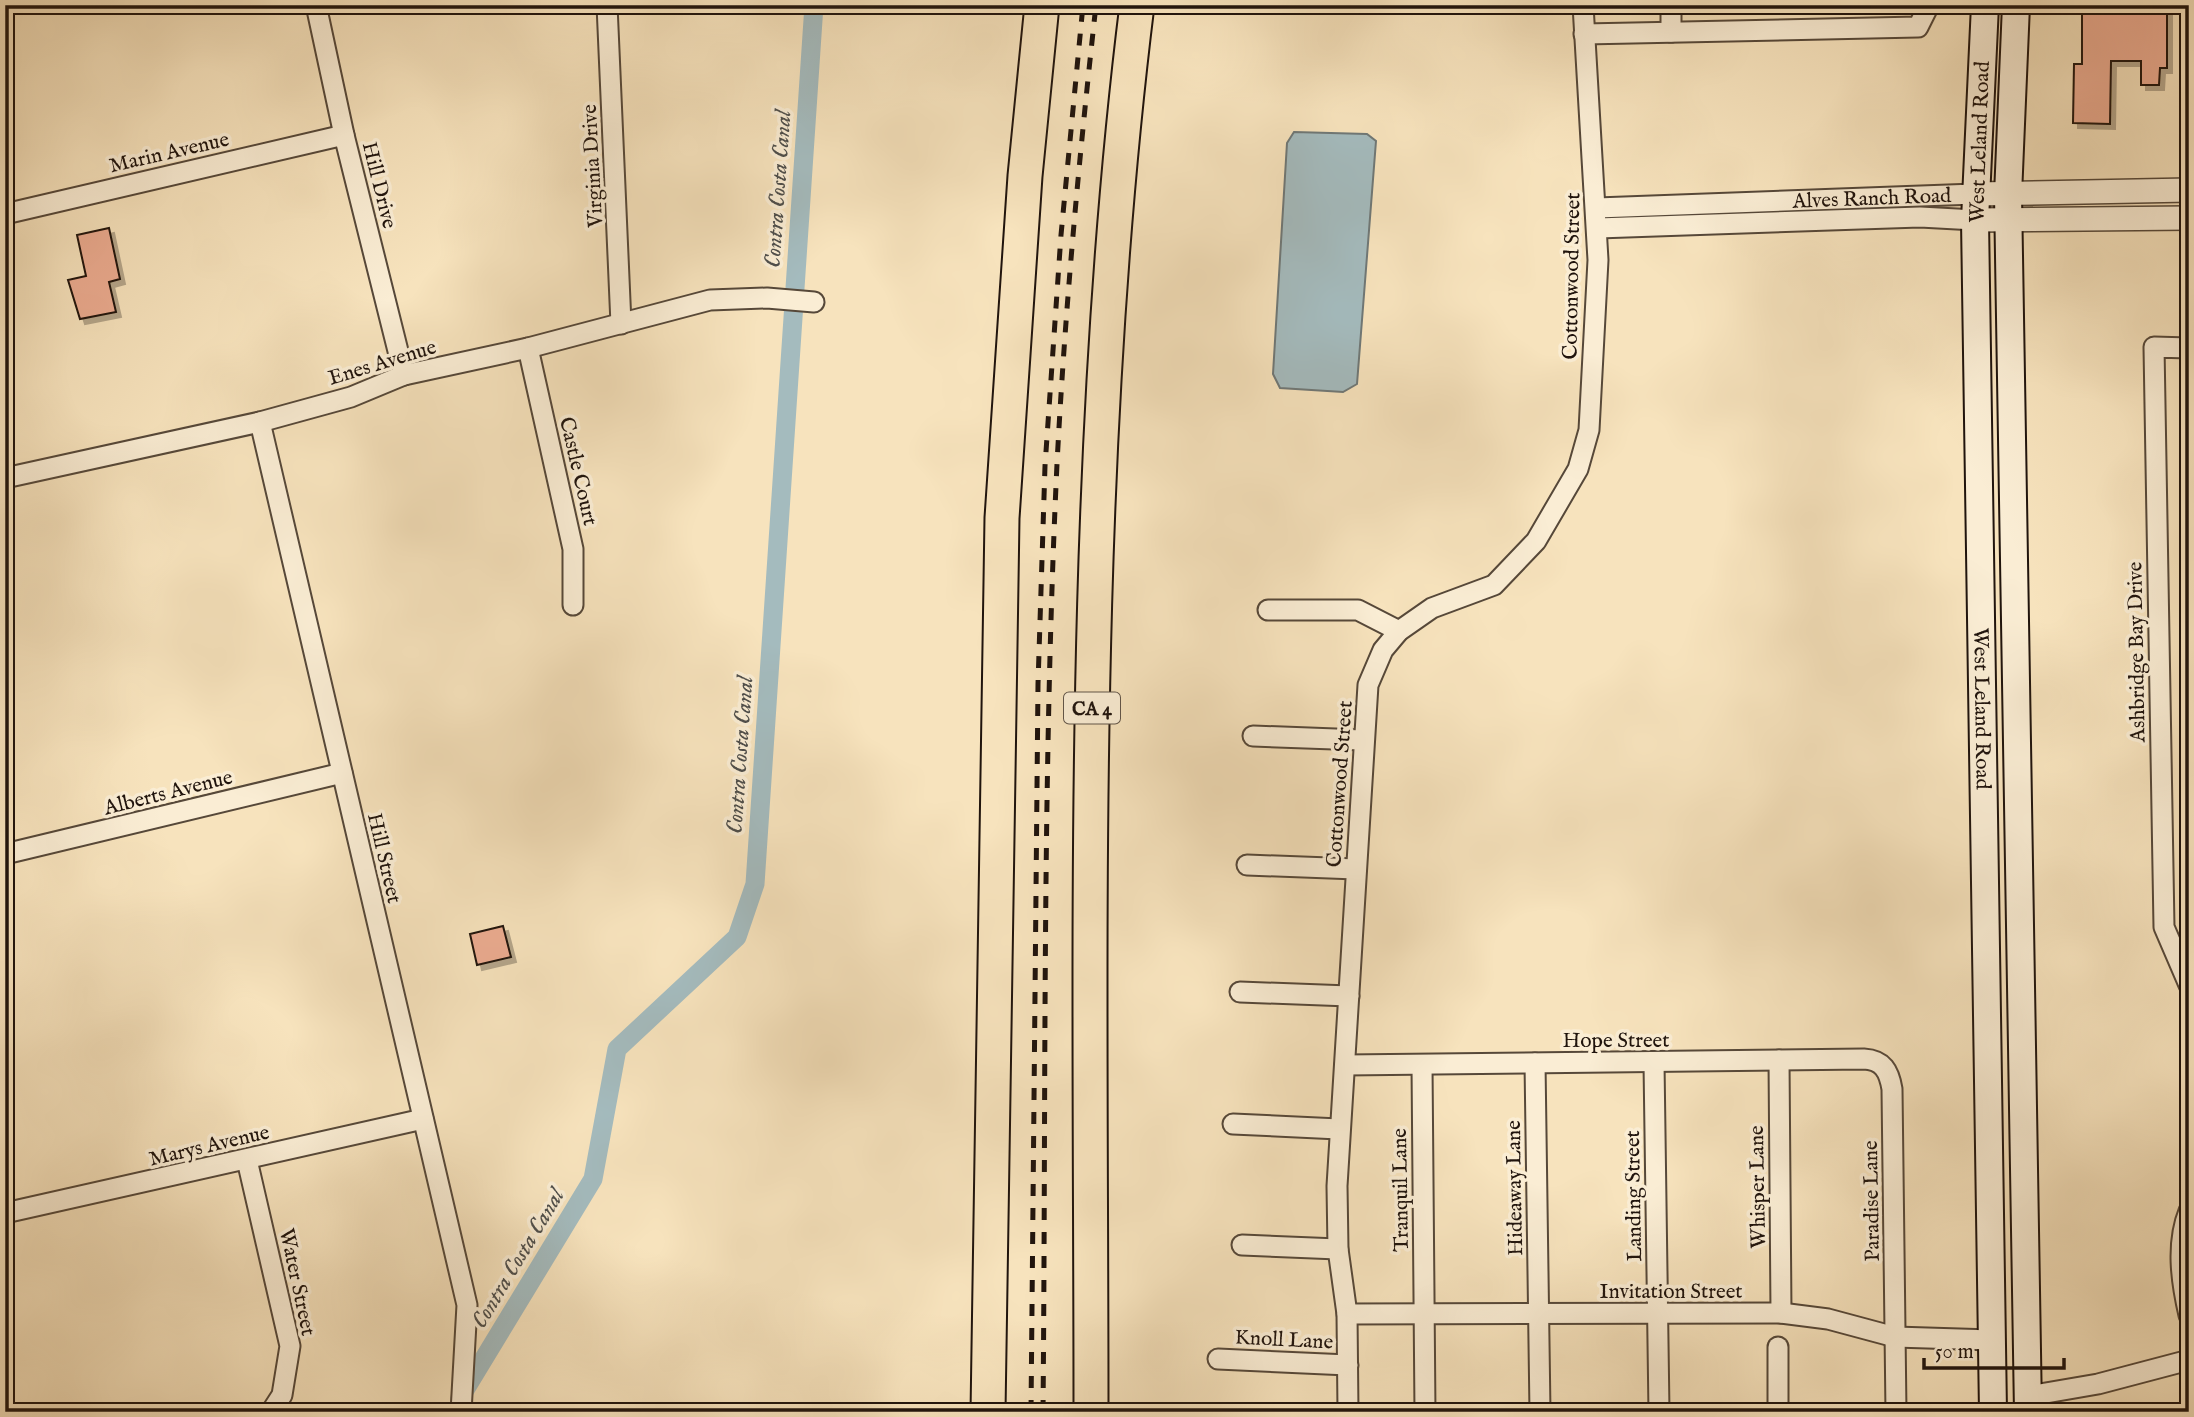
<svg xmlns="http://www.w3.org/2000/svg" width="2194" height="1417" viewBox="0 0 2194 1417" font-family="'IM FELL English',serif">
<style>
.water{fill:#a4bbbe;stroke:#6f7877;stroke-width:2}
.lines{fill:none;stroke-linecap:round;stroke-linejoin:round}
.canal{stroke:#a4bbbe;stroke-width:19}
.building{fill:#ecac91;stroke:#20140d;stroke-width:2;filter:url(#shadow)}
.minor-casing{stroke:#564839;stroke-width:23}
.tertiary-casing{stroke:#564839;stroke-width:26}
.secondary-casing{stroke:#20140d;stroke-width:30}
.motorway-casing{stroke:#20140d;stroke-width:37}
.minor{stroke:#faedd4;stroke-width:19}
.tertiary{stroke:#faedd4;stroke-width:23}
.secondary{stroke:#faedd4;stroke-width:26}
.motorway{stroke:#f7e3bd;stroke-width:33}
.rail{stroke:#20140d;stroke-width:5;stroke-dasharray:12 12;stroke-linecap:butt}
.labels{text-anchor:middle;stroke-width:7;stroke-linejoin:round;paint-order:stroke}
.shield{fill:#faedd4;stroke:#615549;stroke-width:2}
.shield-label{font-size:19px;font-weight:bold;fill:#20140d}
.street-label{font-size:21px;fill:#20140d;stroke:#faedd4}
.water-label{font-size:23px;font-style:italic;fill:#4e4e4b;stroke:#faedd4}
</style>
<defs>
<filter id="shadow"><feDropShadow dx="5" dy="5" stdDeviation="0" flood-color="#0004"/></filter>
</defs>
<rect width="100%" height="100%" fill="#f7e3bd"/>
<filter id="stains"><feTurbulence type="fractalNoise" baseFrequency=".00286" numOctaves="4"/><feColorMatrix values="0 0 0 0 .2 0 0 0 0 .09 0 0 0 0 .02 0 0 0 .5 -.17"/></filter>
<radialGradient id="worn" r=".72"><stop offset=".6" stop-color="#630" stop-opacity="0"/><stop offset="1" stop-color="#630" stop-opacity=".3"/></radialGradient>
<path class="water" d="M1294,132L1367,134L1376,141L1357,384L1343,392L1280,388L1273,374L1287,143Z"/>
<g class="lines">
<path class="canal" d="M460,1398L593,1179L617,1049L737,937L755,884L814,5"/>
</g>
<path class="building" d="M2082,5L2143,8V5H2167V68H2160L2159,85H2141V61H2111L2110,124L2073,123L2074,64H2082Z
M109,228L120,279L109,282L116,312L80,319L68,280L86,276L77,235Z
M503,926L511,957L477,965L470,934Z"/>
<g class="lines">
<defs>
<g id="minor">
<path d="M316,5L344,135L404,375"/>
<path d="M607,5L621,324"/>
<path d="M1671,5V32"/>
<path d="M1584,34L1918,27L1929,5"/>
<path id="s1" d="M1597,208L1975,194"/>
<path d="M5,214L344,135"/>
<path d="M1598,228L1920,217L1975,220"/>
<path d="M528,348L573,549V605"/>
<path d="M2189,348L2154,347L2164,927L2189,985"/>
<path d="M260,422L467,1305L461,1412"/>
<path d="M5,478L260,422L351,397L404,375L528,348L710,300L767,298L814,302"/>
<path d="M1268,610H1358L1399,631"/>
<path d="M1253,736L1362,740"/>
<path d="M5,854L342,773"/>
<path d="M1247,865L1356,869"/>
<path d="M1240,992L1349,996"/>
<path d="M1779,1060L1781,1313"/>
<path d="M1535,1063L1540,1412"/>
<path d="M1654,1063L1659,1412"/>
<path d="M1345,1065L1864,1059C1883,1060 1889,1071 1892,1089L1896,1412"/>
<path d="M1422,1065L1425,1412"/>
<path d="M1233,1124L1339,1129"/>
<path d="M247,1160L290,1346L282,1395L271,1412"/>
<path d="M2189,1211C2176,1243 2181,1281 2189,1315"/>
<path d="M5,1213L423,1119"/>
<path d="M1242,1245L1338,1249"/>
<path d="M1347,1314L1781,1313L1828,1319L1895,1337L1992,1340"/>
<path d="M1778,1347V1412"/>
<path d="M1218,1359L1348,1365"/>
<path d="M2028,1396L2098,1384L2189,1360"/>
<path d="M1348,1412L1347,1314L1338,1249L1337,1186L1368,685L1383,650L1399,631L1432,608L1494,585L1536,541L1578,469L1589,430L1598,260L1583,5"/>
</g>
<path id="tertiary" d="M1975,194L2189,190
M1975,220L2189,218"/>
<g id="secondary">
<path id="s2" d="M1985,5L1975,220L1993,1412"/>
<path d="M2016,5L2008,195L2028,1412"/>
</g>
<path id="motorway" d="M988,1412L1002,518L1025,176L1042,5
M1091,1412C1091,943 1079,472 1137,5"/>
</defs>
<use href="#minor" class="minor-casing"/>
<use href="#tertiary" class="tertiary-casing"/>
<use href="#secondary" class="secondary-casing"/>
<use href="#motorway" class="motorway-casing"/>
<use href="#minor" class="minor"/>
<use href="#tertiary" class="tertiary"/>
<use href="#secondary" class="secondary"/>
<use href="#motorway" class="motorway"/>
<path class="rail" d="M1031,1412L1038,684L1045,466L1061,235L1083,5
M1043,1412C1046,1096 1042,779 1057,464C1065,310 1079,158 1096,5"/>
</g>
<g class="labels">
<rect class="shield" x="1064" y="692.5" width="56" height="31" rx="5"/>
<g class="shield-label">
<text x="1092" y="715">CA 4</text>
</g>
<g class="street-label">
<text transform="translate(1979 142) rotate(-88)" y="7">West Leland Road</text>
<text transform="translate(169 152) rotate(-13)" y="7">Marin Avenue</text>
<text transform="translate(592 166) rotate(-93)" y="7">Virginia Drive</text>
<text transform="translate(380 185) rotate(76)" y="7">Hill Drive</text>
<text dy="7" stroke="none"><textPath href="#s1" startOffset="275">Alves Ranch Road</textPath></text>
<text transform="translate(1571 276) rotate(-89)" y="7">Cottonwood Street</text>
<text transform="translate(382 362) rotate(-17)" y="7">Enes Avenue</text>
<text transform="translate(579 471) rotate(77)" y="7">Castle Court</text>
<text transform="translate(2136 652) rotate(-91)" y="7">Ashbridge Bay Drive</text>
<text dy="7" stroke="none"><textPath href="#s2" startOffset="704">West Leland Road</textPath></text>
<text transform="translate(1339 784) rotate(-86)" y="7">Cottonwood Street</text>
<text transform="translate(168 792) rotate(-14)" y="7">Alberts Avenue</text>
<text transform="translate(385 858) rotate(77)" y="7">Hill Street</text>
<text x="1616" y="1047">Hope Street</text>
<text transform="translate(209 1145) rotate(-13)" y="7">Marys Avenue</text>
<text transform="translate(1757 1187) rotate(-91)" y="7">Whisper Lane</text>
<text transform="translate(1514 1188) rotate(-91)" y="7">Hideaway Lane</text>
<text transform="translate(1400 1190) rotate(-91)" y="7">Tranquil Lane</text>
<text transform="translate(1633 1196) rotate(-91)" y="7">Landing Street</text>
<text transform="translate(1871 1201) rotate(-91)" y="7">Paradise Lane</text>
<text transform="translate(298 1282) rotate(78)" y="7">Water Street</text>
<text x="1671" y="1298">Invitation Street</text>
<text transform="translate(1284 1339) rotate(3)" y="7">Knoll Lane</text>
</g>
<g class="water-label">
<text transform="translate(777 189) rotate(-86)" y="8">Contra Costa Canal</text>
<text transform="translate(739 755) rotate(-86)" y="8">Contra Costa Canal</text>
<text transform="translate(517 1258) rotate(-59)" y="8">Contra Costa Canal</text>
</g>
</g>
<rect width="2194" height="1417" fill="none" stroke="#f7e3bd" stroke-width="28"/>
<rect x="7" y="7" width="2180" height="1403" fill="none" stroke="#20140d" stroke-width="3.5"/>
<rect x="14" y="14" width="2166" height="1389" fill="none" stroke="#20140d" stroke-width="2"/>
<path d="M1924 1358v10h140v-10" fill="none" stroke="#20140d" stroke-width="3.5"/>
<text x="1935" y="1358" font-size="21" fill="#20140d" stroke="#faedd4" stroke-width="5" paint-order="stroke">50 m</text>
<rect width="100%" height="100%" filter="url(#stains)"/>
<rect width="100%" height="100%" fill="url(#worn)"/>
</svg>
